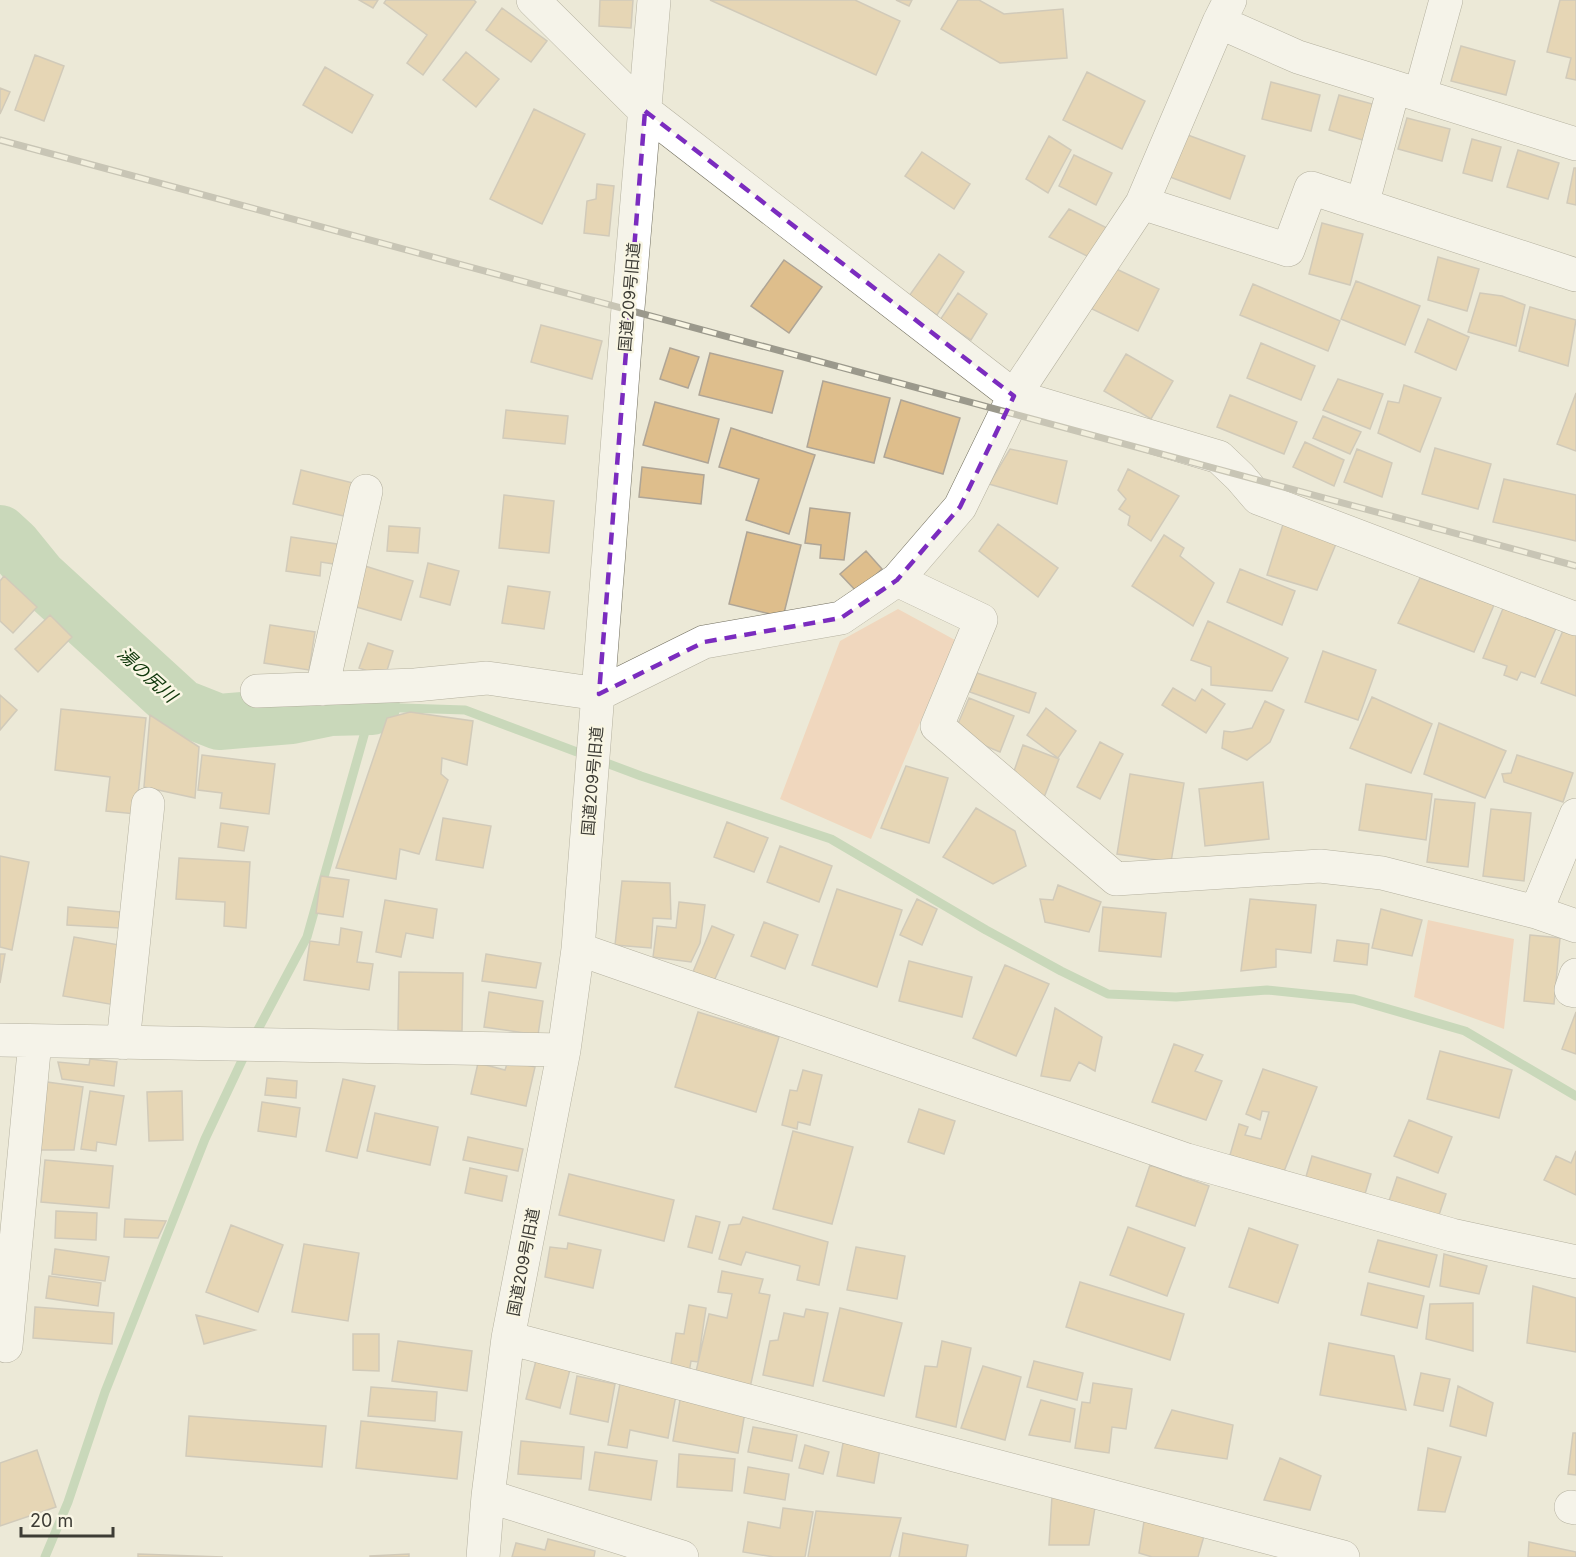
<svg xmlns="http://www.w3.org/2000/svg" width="1576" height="1557" viewBox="0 0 1576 1557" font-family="Inter,'Noto Sans JP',sans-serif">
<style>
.grass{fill:#f3c2a0}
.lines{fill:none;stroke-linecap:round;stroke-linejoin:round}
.stream{stroke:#9dc498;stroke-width:9}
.river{stroke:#9dc498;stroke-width:56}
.building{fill:#debe8c;stroke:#afa596;stroke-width:1.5}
.minor-casing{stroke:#706d5d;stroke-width:34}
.minor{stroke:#fff;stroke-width:33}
.rail-casing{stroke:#9b998c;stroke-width:7}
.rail{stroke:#f9f6e4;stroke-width:4.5;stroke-dasharray:14;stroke-linecap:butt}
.marked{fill:none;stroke:#7b2cbf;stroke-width:4.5;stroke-dasharray:12 8;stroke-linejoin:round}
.labels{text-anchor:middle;stroke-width:5;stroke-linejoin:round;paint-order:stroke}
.street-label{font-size:16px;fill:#3d3c35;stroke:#f9f6e4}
.water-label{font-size:18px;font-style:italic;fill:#0f370b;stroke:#f9f6e4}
</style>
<rect width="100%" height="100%" fill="#ece9d7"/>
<path class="grass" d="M898,609L955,640L871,839L780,799L840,641Z
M1428,920L1514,939L1504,1029L1414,997Z"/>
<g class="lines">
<path class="stream" d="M254,1037L307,937L372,707L465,710L641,776L831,839L986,930L1061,971L1108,994L1176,997L1267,990L1354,999L1465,1031L1576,1096
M45,1557L68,1502L105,1392L205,1139L246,1052"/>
<path class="river" d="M0,533L13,545L39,577L181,707L219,722L291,716L330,708L372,707"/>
</g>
<path class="building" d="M359,0H378L373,8Z
M386,0H474L476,2L423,75L407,63L427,35L384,3Z
M600,0H633L631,28L599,26Z
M710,0H855L900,21L876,75Z
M896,0H912L909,6Z
M958,0H979L1004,14L1063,9L1067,58L1000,63L941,29Z
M1560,0H1576V80L1566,78L1571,58L1547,52Z
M502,8L547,41L531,62L486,30Z
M1461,46L1515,61L1506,95L1451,81Z
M466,52L499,79L476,107L443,80Z
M35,55L64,66L44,121L15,110Z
M325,67L373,95L352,133L303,105Z
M1087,72L1145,101L1122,149L1063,120Z
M1271,82L1320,95L1311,131L1262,119Z
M0,88L10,92L0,114Z
M1339,95L1376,105L1366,141L1329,130Z
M534,109L585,134L542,224L490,199Z
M1407,118L1450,129L1442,161L1398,149Z
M1185,134L1245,156L1230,199L1170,177Z
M1049,136L1071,150L1048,193L1026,179Z
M1472,139L1501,147L1492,181L1463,173Z
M1518,150L1559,163L1548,199L1507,187Z
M922,152L970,184L954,209L905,176Z
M1074,155L1112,173L1096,205L1059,186Z
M1574,168H1576V205L1567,203Z
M597,184L614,186L609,236L584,233L587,201L596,199Z
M1069,209L1115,232L1095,260L1049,237Z
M1322,223L1363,234L1350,285L1309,274Z
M939,254L964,272L937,315L909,296Z
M1438,257L1479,269L1467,311L1428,300Z
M784,260L822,287L789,333L751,306Z
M1112,267L1159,289L1138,331L1092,309Z
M1356,281L1420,306L1405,345L1341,319Z
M1253,284L1340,321L1328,351L1240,315Z
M958,293L987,314L971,340L940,320Z
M1480,293L1502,296L1525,305L1516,346L1468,332Z
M1530,307L1576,320L1568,366L1519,351Z
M1428,319L1469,337L1456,370L1415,352Z
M541,325L602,341L592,379L531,362Z
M1261,343L1315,366L1301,400L1247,378Z
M670,348L699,357L688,388L660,379Z
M710,353L783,371L772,413L699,395Z
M1126,354L1173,381L1151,419L1104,391Z
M1338,379L1383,394L1370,429L1323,410Z
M823,381L890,398L874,463L807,447Z
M1404,385L1441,398L1420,452L1378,433L1388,401L1399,403Z
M1576,393V451L1557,444Z
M1230,395L1297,422L1284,454L1217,427Z
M901,400L960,418L943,474L884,457Z
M655,402L719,419L708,463L643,445Z
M506,410L568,416L565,444L503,438Z
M1323,416L1361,432L1350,454L1313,438Z
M731,428L815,455L789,534L746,520L759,479L719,467Z
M1305,442L1344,460L1334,486L1293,467Z
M1435,448L1491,464L1478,509L1422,494Z
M1010,449L1067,461L1057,504L989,484Z
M1357,449L1392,463L1382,497L1344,482Z
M642,467L704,475L701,504L639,497Z
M1128,469L1179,496L1151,541L1128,525L1130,516L1119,509L1126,499L1118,490Z
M301,470L357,484L348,517L293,504Z
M1504,479L1576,495V541L1493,522Z
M504,495L554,501L549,553L499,548Z
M810,508L850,513L844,560L820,558L821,545L805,543Z
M1285,518L1338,539L1317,590L1267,575Z
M998,524L1058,568L1038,597L979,551Z
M389,526L420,528L418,553L387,551Z
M747,532L801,545L783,617L729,604Z
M1164,535L1184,548L1180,556L1214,583L1193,626L1132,586Z
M291,537L337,544L340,565L321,562L320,576L286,571Z
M866,551L882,569L857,592L840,574Z
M428,563L459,571L450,605L420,597Z
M365,566L413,581L401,620L353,606Z
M1240,569L1295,591L1282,625L1227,602Z
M4,576L37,607L13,633L0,621V581Z
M1420,578L1494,605L1474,652L1398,623Z
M508,586L550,592L544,629L502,623Z
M1504,606L1557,626L1535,677L1521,672L1517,680L1504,675L1507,666L1483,658Z
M50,615L72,637L38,672L15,649Z
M1208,621L1288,658L1272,691L1211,685V667L1191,660Z
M1567,621L1576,624V696L1541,683Z
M270,625L315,632L309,670L264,663Z
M368,643L393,651L385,677L359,668Z
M1323,651L1376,670L1358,720L1305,702Z
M977,673L1036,693L1029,713L970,692Z
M1173,688L1195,701L1202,689L1225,704L1206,733L1162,705Z
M0,695L17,710L0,730Z
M1372,697L1432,724L1411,773L1350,748Z
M969,698L1014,716L1000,752L954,733Z
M1265,701L1284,710L1270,742L1247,760L1222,748L1224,731L1232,732L1252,728Z
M1046,708L1076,731L1058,758L1027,735Z
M61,709L146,718L136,814L106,811L110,777L55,770Z
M410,712L473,721L467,765L442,758L441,774L448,780L419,854L400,849L396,879L336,868L387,718Z
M150,715L199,747L195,798L144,787Z
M1439,723L1506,751L1485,798L1424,774Z
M1100,742L1123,754L1100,799L1077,787Z
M1023,745L1059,759L1043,800L1012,777Z
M202,755L275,764L269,814L220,808L222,793L198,790Z
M1517,755L1573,773L1563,802L1504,782L1502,774L1511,773Z
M906,766L948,778L929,843L881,828Z
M1130,774L1184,783L1171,862L1117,854Z
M1263,782L1269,839L1205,846L1199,789Z
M1366,784L1432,794L1426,840L1359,830Z
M1435,799L1475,803L1468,867L1427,862Z
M976,808L1015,831L1026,866L993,884L943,857Z
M1491,809L1531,813L1524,881L1483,876Z
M443,818L491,826L483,868L436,860Z
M727,822L768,838L754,872L714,857Z
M221,823L248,827L244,851L218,847Z
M780,846L832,866L819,902L767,882Z
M0,856L29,862L12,950L0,947Z
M179,858L250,862L246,928L224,926L225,902L176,899Z
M321,876L349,880L343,917L316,913Z
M622,881L670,883L671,919L653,918L651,948L615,945Z
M1058,885L1101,902L1089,932L1045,922L1040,899L1053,900Z
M837,889L902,910L877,987L812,965Z
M917,899L937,909L922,945L900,935Z
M1250,899L1316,905L1311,953L1276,949V967L1241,971Z
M385,900L437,909L433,938L406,933L401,957L376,952Z
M679,902L705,905L700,943L691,962L653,957L657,926L676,928Z
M68,907L121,912L120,928L67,925Z
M1103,907L1166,913L1161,957L1099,951Z
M1381,909L1422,920L1412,956L1372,948Z
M764,922L798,935L785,969L751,956Z
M712,926L734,935L711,988L690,979Z
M341,928L362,932L357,962L373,964L369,990L304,980L310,941L339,945Z
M1530,935L1560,938L1554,1004L1524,1001Z
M74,937L125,946L115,1005L63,996Z
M1337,940L1369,944L1367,965L1334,961Z
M0,954H5L0,983Z
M486,954L541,963L536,988L482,981Z
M909,961L972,977L962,1017L899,1001Z
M1005,965L1049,984L1016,1056L973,1038Z
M399,972L463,973L462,1031L398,1030Z
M489,992L543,1001L538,1035L484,1027Z
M1055,1008L1102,1037L1095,1071L1079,1062L1070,1081L1041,1076Z
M698,1012L779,1037L756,1112L675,1087Z
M1576,1012V1054L1562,1049Z
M1174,1044L1203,1055L1195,1071L1222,1081L1206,1120L1152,1102Z
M1440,1051L1512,1070L1499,1118L1427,1099Z
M90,1059L117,1062L114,1086L62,1079L58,1062L89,1065Z
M508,1061L535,1067L526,1106L471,1094L478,1063L505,1070Z
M1263,1069L1317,1087L1283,1174L1230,1155L1239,1124L1248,1127L1245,1135L1261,1139L1269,1112L1262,1111L1260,1120L1246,1114Z
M803,1070L822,1075L810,1125L798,1122L797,1129L782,1125L790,1090L797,1091Z
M267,1078L297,1081L296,1098L265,1095Z
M343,1079L375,1086L357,1158L326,1151Z
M47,1082L83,1087L74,1150H37Z
M90,1091L124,1096L116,1145L97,1142L96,1151L81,1149Z
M182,1091L183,1140L149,1141L147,1092Z
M262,1102L300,1108L296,1137L258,1131Z
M919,1109L955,1121L944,1154L908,1142Z
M375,1113L438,1127L430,1165L367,1151Z
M1409,1120L1452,1137L1438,1173L1394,1156Z
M793,1131L853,1147L832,1224L773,1209Z
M468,1137L523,1149L518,1171L463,1160Z
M1576,1151V1195L1544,1180L1556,1156L1571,1163Z
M1312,1156L1371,1174L1362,1204L1303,1187Z
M45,1160L113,1166L109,1208L41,1202Z
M1150,1165L1209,1186L1195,1226L1136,1206Z
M470,1168L507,1176L502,1201L465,1193Z
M569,1174L674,1200L664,1241L559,1215Z
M1397,1177L1446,1194L1436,1224L1387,1207Z
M56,1211L97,1213L96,1240L55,1238Z
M696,1216L720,1222L712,1253L688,1247Z
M743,1217L828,1242L819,1285L797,1280L800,1266L746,1252L741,1265L719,1259L729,1225L740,1224Z
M125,1219L166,1221L158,1238L124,1237Z
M231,1225L283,1245L258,1312L206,1292Z
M1128,1227L1185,1248L1167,1296L1110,1275Z
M1249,1228L1298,1245L1278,1303L1229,1287Z
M1378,1240L1437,1255L1429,1287L1369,1272Z
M568,1243L601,1250L593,1288L545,1277L550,1247L567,1249Z
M304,1244L359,1253L348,1321L292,1312Z
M856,1247L905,1256L897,1299L847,1290Z
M55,1249L109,1257L105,1281L52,1274Z
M1444,1254L1487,1266L1479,1294L1440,1286Z
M722,1271L763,1279L759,1293L770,1295L748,1397L693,1385L709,1314L727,1318L732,1294L718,1292Z
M49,1276L101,1283L98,1306L46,1298Z
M1080,1282L1184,1314L1170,1360L1066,1327Z
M1368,1283L1424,1296L1417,1328L1361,1315Z
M1533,1286L1576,1298V1352L1527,1343Z
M1473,1303V1351L1426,1339L1430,1304Z
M689,1305L706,1308L698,1362L691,1361L688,1379L669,1376L676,1333L684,1334Z
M35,1307L114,1313L112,1344L33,1338Z
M840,1308L902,1323L884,1396L823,1381Z
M806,1309L828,1313L813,1386L763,1375L770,1341L778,1340L784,1313L804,1317Z
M196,1315L255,1330L204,1344Z
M353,1334H379V1371L353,1370Z
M398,1341L472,1351L467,1391L392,1381Z
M942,1341L971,1348L956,1427L916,1417L925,1366L937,1367Z
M1329,1343L1394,1356L1406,1410L1320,1395Z
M538,1353L572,1362L560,1408L526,1399Z
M1034,1361L1083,1373L1077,1400L1027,1387Z
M983,1366L1021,1377L1005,1440L961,1428Z
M1421,1373L1450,1379L1443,1411L1414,1405Z
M577,1376L615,1384L608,1422L570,1414Z
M1093,1383L1132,1389L1126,1429L1112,1427L1109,1453L1075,1448L1082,1402L1090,1403Z
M620,1384L676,1395L668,1438L630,1430L627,1448L608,1445Z
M1458,1386L1493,1403L1486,1436L1450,1426Z
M371,1387L437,1392L435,1421L368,1416Z
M680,1400L745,1412L738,1453L673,1441Z
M1041,1400L1075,1409L1070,1442L1029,1435Z
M1172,1410L1233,1425L1227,1459L1155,1448Z
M189,1416L326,1426L322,1467L186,1456Z
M361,1421L462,1432L457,1479L356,1468Z
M753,1427L797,1435L792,1461L748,1452Z
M1573,1433H1576V1475L1568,1474Z
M521,1441L584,1447L581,1479L518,1474Z
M843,1443L880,1449L874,1483L837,1476Z
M805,1445L829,1452L823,1474L799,1468Z
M1428,1448L1461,1457L1445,1512L1418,1510Z
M37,1450L56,1507L0,1526V1463Z
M595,1452L657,1461L651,1500L589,1490Z
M679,1454L735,1459L732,1491L677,1487Z
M1280,1458L1321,1476L1310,1510L1264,1500Z
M748,1467L789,1474L785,1500L744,1493Z
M1052,1496L1096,1501L1089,1545H1049Z
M783,1508L813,1512L805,1557H774L743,1552L748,1522L780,1528Z
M816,1511L901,1518L890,1557H808Z
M1145,1515L1206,1529L1198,1557H1152L1139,1553Z
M903,1533L968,1545L966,1557H899Z
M548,1539L595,1551L594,1557H512L516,1543L545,1550Z
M1529,1542L1576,1552V1557H1528Z
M138,1554L223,1557H138Z
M409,1554V1557H370V1556Z"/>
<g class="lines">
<defs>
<path id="minor" d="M533,0L645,111L1014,396L1219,457L1240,477L1258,498L1576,619
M1219,22L1298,57L1576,144
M1420,95L1446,0
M1142,203L1288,250L1311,188L1576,275
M1362,205L1394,87
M897,580L981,620L937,726L1116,879L1320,866L1382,873L1536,912L1576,815
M322,689L366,491
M257,691L415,685L487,678L599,694L704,642L841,618L897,580L960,507L1014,396L1142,203L1219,22L1230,0
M1536,912L1576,926
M578,949L1187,1160L1452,1235L1576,1262
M1576,975L1571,990L1576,991
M0,1040L564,1050
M123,1043L148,804
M508,1338L1343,1557
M6,1346L35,1041
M488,1496L682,1557
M1571,1507L1576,1508
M483,1557L488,1496L508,1338L564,1050L578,949L628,308L654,0"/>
</defs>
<use href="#minor" class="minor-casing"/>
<use href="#minor" class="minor"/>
<defs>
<path id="rail" d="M0,140L1576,566"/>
</defs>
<use href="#rail" class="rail-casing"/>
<use href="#rail" class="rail"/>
</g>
<path d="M0 0H1576V1557H0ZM645,111L1014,396L960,507L897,580L841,618L704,642L599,694Z" fill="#ece9d7" fill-opacity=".55" fill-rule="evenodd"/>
<path class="marked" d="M645,111L1014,396L960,507L897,580L841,618L704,642L599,694Z"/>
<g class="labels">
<g class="street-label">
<text transform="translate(629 297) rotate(-85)" y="6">国道209号旧道</text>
<text transform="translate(592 781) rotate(-85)" y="6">国道209号旧道</text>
<text transform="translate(523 1262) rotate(-79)" y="6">国道209号旧道</text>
</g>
<g class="water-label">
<text transform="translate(147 675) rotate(42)" y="6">湯の尻川</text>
</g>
</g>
<path d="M21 1527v9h92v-9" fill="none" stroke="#3d3c35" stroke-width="3"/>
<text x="30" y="1527" font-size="18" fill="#3d3c35" stroke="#f9f6e4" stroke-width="4.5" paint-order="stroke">20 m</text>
</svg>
